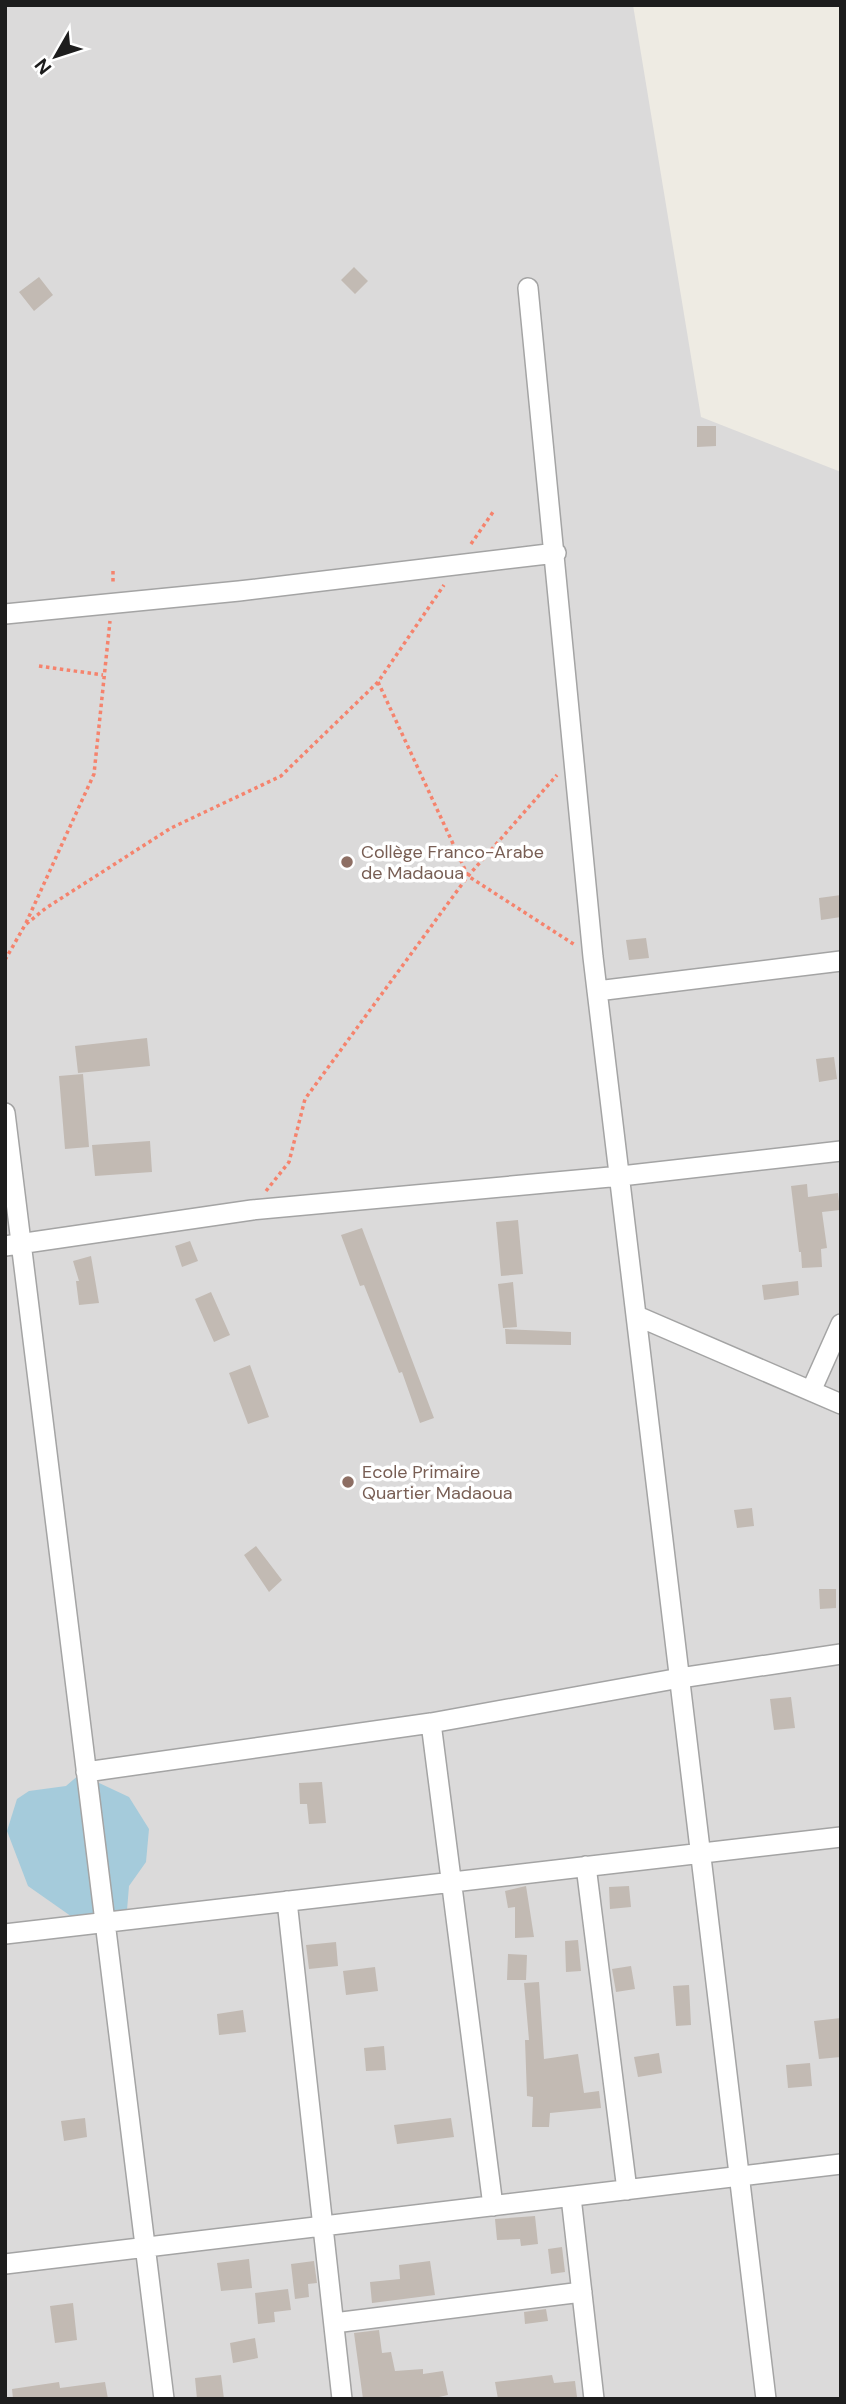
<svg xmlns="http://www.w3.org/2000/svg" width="846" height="2404" viewBox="0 0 846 2404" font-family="'DM Sans',sans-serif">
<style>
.residential{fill:#dbdada}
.water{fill:#a5cbdb}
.building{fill:#c2bab3}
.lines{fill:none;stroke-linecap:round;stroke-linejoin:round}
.minor-casing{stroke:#a4a4a4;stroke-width:22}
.path{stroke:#f5836d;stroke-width:3.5;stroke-dasharray:3.5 3.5;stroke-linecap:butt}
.minor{stroke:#fff;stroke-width:19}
.education-dot{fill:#8d6e63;stroke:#fff;stroke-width:2.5}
.labels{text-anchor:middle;stroke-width:7;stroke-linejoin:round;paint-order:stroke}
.education-label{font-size:18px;fill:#785e54;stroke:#fff;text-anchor:start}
</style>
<rect width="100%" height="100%" fill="#eeebe3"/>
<path class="residential" d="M5,5H633L701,417L841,472V2399H5Z"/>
<path class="water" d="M80,1774L129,1797L149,1829L146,1862L129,1886L127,1910L75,1919L28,1886L7,1831L17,1799L29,1791L66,1786Z"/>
<path class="building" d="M354,267L368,281L355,294L341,280Z
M39,277L53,295L34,311L19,292Z
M697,426H716V446L697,447Z
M841,895V917L821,920L819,898Z
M646,938L649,958L629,960L626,940Z
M147,1038L150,1066L78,1073L75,1046Z
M834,1057L837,1079L819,1082L816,1059Z
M83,1074L89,1147L65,1149L59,1076Z
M150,1141L152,1172L95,1176L92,1145Z
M807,1184L808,1197L838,1193L840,1210L822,1212L827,1248L821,1249L822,1267L802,1268L801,1252H799L791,1186Z
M518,1220L523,1274L501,1276L496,1222Z
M362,1228L434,1418L420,1423L402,1372L399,1373L364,1285L360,1286L341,1235Z
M190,1241L198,1261L182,1267L175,1246Z
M91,1256L99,1303L79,1305L76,1281H79L73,1261Z
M798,1281L799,1295L764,1300L762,1285Z
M513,1282L517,1327L503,1328L498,1284Z
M211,1292L230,1335L214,1342L195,1299Z
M505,1329L571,1332V1345L506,1344Z
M250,1365L269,1417L248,1424L229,1373Z
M752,1508L754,1526L737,1528L734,1510Z
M256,1546L282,1580L269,1592L244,1555Z
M819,1589H836V1608L820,1609Z
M791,1697L795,1728L774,1730L770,1699Z
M322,1782L326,1823L309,1824L307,1804H300L299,1783Z
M526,1886L534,1937L515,1938V1907L508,1908L505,1891Z
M629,1886L631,1907L610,1909L609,1887Z
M578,1940L581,1971L566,1972L565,1941Z
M336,1942L338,1966L309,1969L306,1945Z
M508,1954L527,1955L526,1980H507Z
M631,1966L635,1989L616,1992L612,1969Z
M375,1967L378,1991L346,1995L343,1971Z
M539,1982L544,2059L578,2054L584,2093L599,2091L601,2108L550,2113L549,2127H532L533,2097L527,2096L525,2040H529L524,1983Z
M689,1985L691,2025L676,2026L673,1986Z
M243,2010L246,2032L219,2035L217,2014Z
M841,2018V2057L819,2059L814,2021Z
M384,2046L386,2070L366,2071L364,2048Z
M659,2053L662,2073L638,2077L634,2057Z
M810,2063L812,2086L788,2088L786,2065Z
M85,2118L87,2137L64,2141L61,2121Z
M451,2118L454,2137L397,2144L394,2125Z
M535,2216L538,2244L521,2246L520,2239L497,2240L495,2219Z
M562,2247L565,2272L551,2274L548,2249Z
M249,2259L252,2288L221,2291L217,2263Z
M314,2261L317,2283L308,2284L309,2297L295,2299L291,2264Z
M430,2261L435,2295L372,2303L370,2282L400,2279L399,2265Z
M288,2289L291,2310L274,2312L275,2322L258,2324L255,2293Z
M73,2303L77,2340L55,2343L50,2306Z
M546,2309L548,2321L525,2324L524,2312Z
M379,2330L382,2353L391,2352L395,2371L423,2369V2374L443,2371L448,2395L430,2399H363L354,2333Z
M255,2338L258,2358L233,2363L230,2343Z
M221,2375L224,2399H197L195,2378Z
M552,2375L554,2383L575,2381L577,2397L498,2399L495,2382Z
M59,2382L60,2388L105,2382L108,2399H13L12,2389Z"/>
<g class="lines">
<defs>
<path id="minor" d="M528,288L593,957L766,2399
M5,614L239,591L556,553
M597,991L841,961
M5,1113L164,2399
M5,1246L252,1210L621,1176L841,1151
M637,1316L841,1404
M811,1391L841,1324
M431,1723L493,2206
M86,1772L431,1723L680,1678L841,1654
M586,1866L627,2190
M287,1901L342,2399
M5,1934L841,1837
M571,2197L594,2399
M5,2264L841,2164
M334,2323L582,2292"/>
</defs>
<use href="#minor" class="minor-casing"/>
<path class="path" d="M471,544L493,512
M113,571V585
M39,666L103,675
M378,682L468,876L575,945
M26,923L94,774L110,621
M5,960L25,925L46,908L171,828L281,776L378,682L444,585
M266,1191L289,1162L305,1099L468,876L557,775"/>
<use href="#minor" class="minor"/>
</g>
<g class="education-dot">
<circle cx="347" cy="862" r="7"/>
<circle cx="348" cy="1482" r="7"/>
</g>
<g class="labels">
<g class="education-label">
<text x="361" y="858">Collège Franco-Arabe<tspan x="361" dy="21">de Madaoua</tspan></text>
<text x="362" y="1478">Ecole Primaire<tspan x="362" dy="21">Quartier Madaoua</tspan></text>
</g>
</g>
<rect width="846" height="2404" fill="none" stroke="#1d1d1d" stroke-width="14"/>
<g transform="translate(56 56) rotate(231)" stroke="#ffffff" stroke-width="5" paint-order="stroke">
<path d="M0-5L12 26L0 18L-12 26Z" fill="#1d1d1d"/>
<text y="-10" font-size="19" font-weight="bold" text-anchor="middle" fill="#1d1d1d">N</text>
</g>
</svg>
